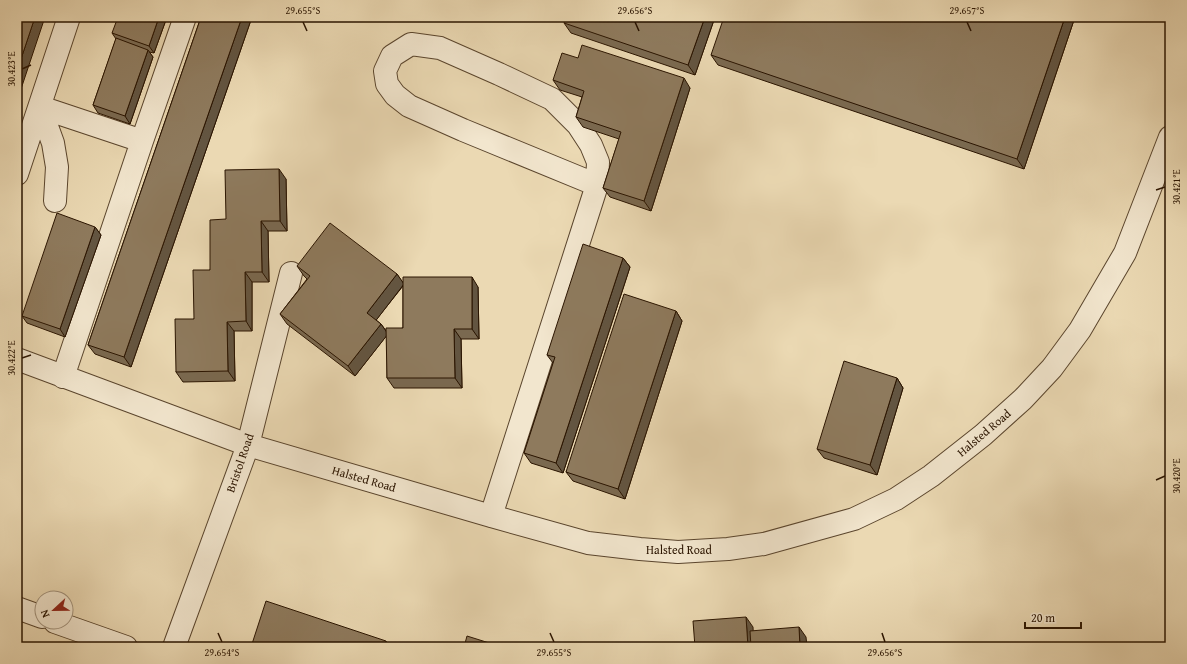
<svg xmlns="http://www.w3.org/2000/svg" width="1187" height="664" viewBox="0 0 1187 664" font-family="'Gentium Book Plus',serif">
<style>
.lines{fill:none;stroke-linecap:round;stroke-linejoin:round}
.minor-casing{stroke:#5a452d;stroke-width:24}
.minor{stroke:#f2e6ce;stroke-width:22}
.wall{fill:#7a6950;stroke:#2a1400;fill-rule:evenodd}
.shaded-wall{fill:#635541;stroke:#2a1400}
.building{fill:#8e7a5d;stroke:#2a1400}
.ticks{fill:none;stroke:#2a1400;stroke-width:1.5}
.labels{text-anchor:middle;stroke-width:3.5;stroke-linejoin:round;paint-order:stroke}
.street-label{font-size:12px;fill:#2a1400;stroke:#f2e6ce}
.neatline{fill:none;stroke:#2a1400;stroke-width:1.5}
.ticks-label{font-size:10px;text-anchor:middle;fill:#2a1400}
</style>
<rect width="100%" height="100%" fill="#ebd9b3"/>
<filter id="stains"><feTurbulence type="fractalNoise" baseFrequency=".005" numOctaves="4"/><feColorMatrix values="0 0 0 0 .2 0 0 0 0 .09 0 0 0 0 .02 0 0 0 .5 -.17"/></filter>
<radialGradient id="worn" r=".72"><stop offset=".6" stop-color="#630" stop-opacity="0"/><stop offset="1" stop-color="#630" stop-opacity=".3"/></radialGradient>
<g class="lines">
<defs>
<path id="minor" d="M40,107L142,141
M40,107L53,143L57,167L55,201
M17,174L69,17
M17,359L248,445L491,516L588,543L640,549L678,552L728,549L764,544L854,519L896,499L931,476L983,435L1023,399L1052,368L1080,330L1125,253L1170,137
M63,377L142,141L185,17
M491,516L597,185L598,162L591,145L578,125L552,99L499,74L440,48L411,44L392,56L385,71L387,84L395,95L409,106L463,130L597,185
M17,608L42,617
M55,622L126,647
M174,647L248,445L291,273"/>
</defs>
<use href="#minor" class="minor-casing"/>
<use href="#minor" class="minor"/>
</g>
<path class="wall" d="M167,17L154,53L149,52L153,57L130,124L98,113L93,105L116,39L112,33Z
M201,17H252L131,367L95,354L88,345Z
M715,17L695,75L571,33L564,23Z
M1075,17L1024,169L718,65L711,55Z
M578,58L690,88L651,211L610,197L603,188L619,139L583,127L576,117L582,97L560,90L553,80Z
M286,179L287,231H268L269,282H252V331H234L235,381L183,382L176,372L194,319L210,270L226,219Z
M95,227L101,235L65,337L27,323L22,316Z
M623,258L630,267L563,473L531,463L524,453L553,363L547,355Z
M297,266L397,274L403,283L478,287L479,339H461L462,388H394L387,378V335L355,376L287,324L280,314L307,279L304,276ZM403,286V328L387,332L381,324L376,320Z
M676,311L682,321L625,499L573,481L566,472Z
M897,378L903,388L877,475L824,458L817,449Z"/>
<path class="shaded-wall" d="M35,17H45L17,101V71Z
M159,17H167L154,53L149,46Z
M242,17H252L131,367L124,357Z
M705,17H715L695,75L688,65Z
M1065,17H1075L1024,169L1017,159Z
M148,50L153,57L130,124L125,116Z
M684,78L690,88L651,211L644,201Z
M279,169L286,179L287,231L280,221Z
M261,221L268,231L269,282L262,272Z
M95,227L101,235L65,337L60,329Z
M623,258L630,267L563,473L556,463Z
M245,272L252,282V331L246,321Z
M397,274L404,284L374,323L367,313Z
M472,277L478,287L479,339L472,329Z
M676,311L682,321L625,499L618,489Z
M227,322L234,331L235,381L228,371Z
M381,324L388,334L355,376L348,366Z
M454,329L461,339L462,388L455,378Z
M897,378L903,388L877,475L870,465Z
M746,617L753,627L754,647H748Z
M799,627L806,637L807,647H800Z
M386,641L390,647H383Z"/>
<path class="building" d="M17,17H35L17,71Z
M118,17H159L149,46L112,33Z
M201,17H242L124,357L88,345Z
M566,17H705L688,65L564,23Z
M724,17H1065L1017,159L711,55Z
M116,38L148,50L125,116L93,105Z
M582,45L684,78L644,201L603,188L621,132L576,117L584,91L553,80L562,53L578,58Z
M279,169L280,221H261L262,272H245L246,321L227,322L228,371L176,372L175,319H194L193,270H210V220L226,219L225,170Z
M57,213L95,227L60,329L22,316Z
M330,223L397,274L367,313L381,324L348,366L280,314L310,276L297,266Z
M583,244L623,258L556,463L524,453L555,357L547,355Z
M403,277H472V329H454L455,378H387L386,328H403Z
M624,294L676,311L618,489L566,472Z
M844,361L897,378L870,465L817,449Z
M266,601L386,641L383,647H301L297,646V647H251Z
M746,617L748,647H695L693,621Z
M799,627L800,647H751L750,631Z
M467,636L502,647H464Z"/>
<path class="ticks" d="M303,22L307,31M635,22L639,31M967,22L971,31M22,69L31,65M1156,190L1165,187M22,358L31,355M1156,480L1165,476M218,633L222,642M550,633L554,642M882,633L885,642"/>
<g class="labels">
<g class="street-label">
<text transform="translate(984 433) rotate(-40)" y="4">Halsted Road</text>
<text transform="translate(240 463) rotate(-71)" y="4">Bristol Road</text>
<text transform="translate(364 479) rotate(16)" y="4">Halsted Road</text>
<text x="679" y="554">Halsted Road</text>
</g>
</g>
<rect width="1187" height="664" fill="none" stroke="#ebd9b3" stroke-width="44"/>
<g transform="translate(54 610) rotate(248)"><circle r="19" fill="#f2e6ce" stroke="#a2927c"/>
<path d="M0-3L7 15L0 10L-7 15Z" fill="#8f2418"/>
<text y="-6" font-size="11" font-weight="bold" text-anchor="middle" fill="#2a1400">N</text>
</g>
<path d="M1025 622v6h56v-6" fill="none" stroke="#2a1400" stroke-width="2"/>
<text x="1031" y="622" font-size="12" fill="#2a1400" stroke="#f2e6ce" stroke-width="3" paint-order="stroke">20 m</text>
<rect x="22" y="22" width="1143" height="620" class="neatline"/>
<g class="ticks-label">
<text x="303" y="14">29.655°S</text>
<text x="635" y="14">29.656°S</text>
<text x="967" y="14">29.657°S</text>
<text transform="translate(11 69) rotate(-90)" y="4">30.423°E</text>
<text transform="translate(1176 187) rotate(-90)" y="4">30.421°E</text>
<text transform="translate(11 358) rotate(-90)" y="4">30.422°E</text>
<text transform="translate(1176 476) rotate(-90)" y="4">30.420°E</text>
<text x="222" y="656">29.654°S</text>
<text x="554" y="656">29.655°S</text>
<text x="885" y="656">29.656°S</text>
</g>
<rect width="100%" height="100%" filter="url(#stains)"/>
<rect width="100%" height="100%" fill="url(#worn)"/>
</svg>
